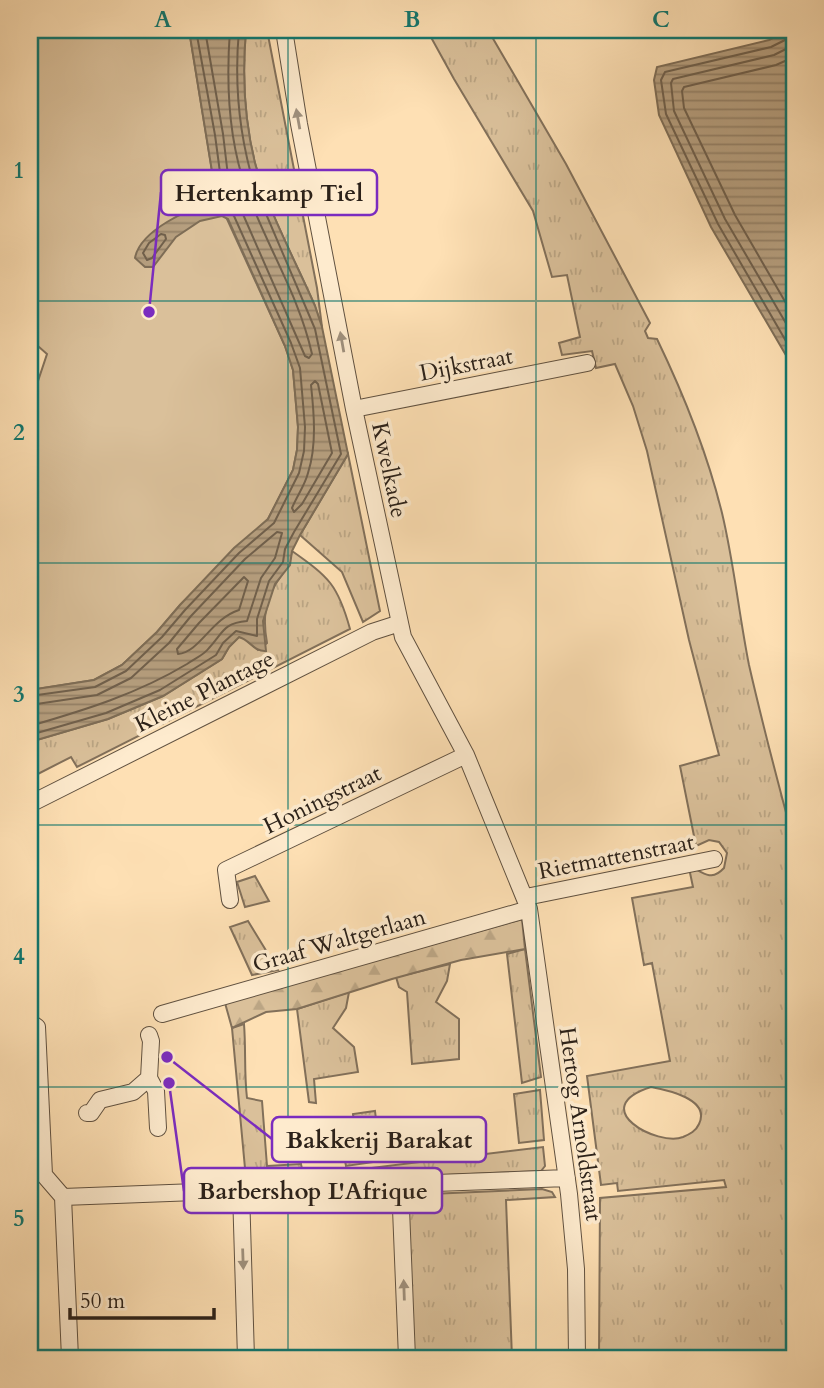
<svg xmlns="http://www.w3.org/2000/svg" width="824" height="1388" viewBox="0 0 824 1388" font-family="Cardo,serif">
<style>
.grass{fill:url(#grass-tufts);stroke:#82705a;stroke-width:2;fill-rule:evenodd}
.forest{fill:url(#forest-firs);stroke:#82705a;stroke-width:2}
.green{fill:#dac09a;stroke:#82705a;stroke-width:2}
.water{fill:url(#water-rules);stroke:#7e6d56;stroke-width:2}
.lines{fill:none;stroke-linecap:round;stroke-linejoin:round}
.shore{stroke:#70604c;stroke-width:2}
.street-casing{stroke:#605140;stroke-width:18}
.street{stroke:#feebce;stroke-width:16}
.oneway{fill:#9f907d}
.grid{fill:none;stroke:#0f766e;stroke-width:2;stroke-opacity:0.55}
.labels{text-anchor:middle;stroke-width:7;stroke-linejoin:round;paint-order:stroke}
.street-label{font-size:23px;fill:#2b2119;stroke:#feebce}
.leader{fill:none;stroke:#7b2cbf;stroke-width:2.5}
.callout-dot{fill:#7b2cbf;stroke:#feebce;stroke-width:2.5}
.callout{fill:#feebce;stroke:#7b2cbf;stroke-width:2.5}
.callout-label{font-size:24px;text-anchor:middle;font-weight:bold;fill:#2b2119}
.neatline{fill:none;stroke:#0f766e;stroke-width:2.5}
.grid-label{font-size:23px;text-anchor:middle;font-weight:bold;fill:#0f766e}
</style>
<defs>
<pattern id="grass-tufts" width="24" height="20" patternUnits="userSpaceOnUse" patternTransform="scale(1.75)"><rect width="24" height="20" fill="#dac09a"/><path d="M3 7l-1-3M5 7V3M7 7l1-3M15 17l-1-3M17 17v-4M19 17l1-3" fill="none" stroke="#bba584"/></pattern>
<pattern id="forest-firs" width="22" height="20" patternUnits="userSpaceOnUse" patternTransform="scale(1.75)"><rect width="22" height="20" fill="#dac09a"/><path d="M5 1l3.5 6h-7zM16 11l3.5 6h-7z" fill="#bba584"/></pattern>
<pattern id="water-rules" width="6" height="5" patternUnits="userSpaceOnUse" patternTransform="scale(1.75)"><rect width="6" height="5" fill="#b69f7f"/><path d="M0 2.5h6" fill="none" stroke="#948167"/></pattern>
</defs>
<rect width="100%" height="100%" fill="#fee0b4"/>
<filter id="stains"><feTurbulence type="fractalNoise" baseFrequency=".00286" numOctaves="4"/><feColorMatrix values="0 0 0 0 .2 0 0 0 0 .09 0 0 0 0 .02 0 0 0 .5 -.17"/></filter>
<radialGradient id="worn" r=".72"><stop offset=".6" stop-color="#630" stop-opacity="0"/><stop offset="1" stop-color="#630" stop-opacity=".3"/></radialGradient>
<path class="grass" d="M246,30H267L317,288L322,327L315,306C296,262 267,209 255,163C244,119 242,75 246,30Z
M427,30H488L566,164L650,323L645,331L648,338L657,339C684,395 707,452 722,513C734,563 739,615 749,665C762,722 777,779 792,835L786,843L788,850L794,853V1358H599L600,1198L726,1187L724,1180L618,1191L617,1183L601,1185L587,1076L670,1061L652,963L644,965L632,898L693,887L689,868C703,869 709,884 724,868L727,853L719,842L709,840L696,846L680,766L719,755L689,640L647,451L633,406L615,364L596,368L592,351L562,355L559,343L580,337L567,275L552,277L533,211L454,79ZM651,1087C667,1090 711,1099 699,1124C696,1131 690,1134 683,1137C658,1147 585,1108 651,1087Z
M348,454L380,611L363,622L342,572L300,535Z
M292,551C329,577 338,585 350,629L77,767L71,757L30,778V742L108,719L163,696L222,659L229,647L239,637L244,638L258,650L267,643C263,621 264,601 277,582C284,571 290,565 292,551Z
M255,876L269,901L245,907L237,882Z
M248,921L278,970L252,975L230,927Z
M525,949L541,1077L522,1083L507,954Z
M450,964L447,981L436,1002L459,1019V1059L412,1064L407,992L399,987L396,977Z
M349,992L346,1008L333,1028L354,1047L358,1072L314,1079L316,1103L309,1102L297,1009Z
M244,1024C246,1049 244,1073 247,1098L262,1101L267,1166L301,1164L304,1179H246L232,1028Z
M540,1090L544,1140L519,1143L514,1094Z
M375,1111L381,1161L346,1166L342,1146L357,1143L353,1114Z
M543,1147L545,1166L541,1171L355,1179L354,1170Z
M542,1189L552,1192L555,1197L506,1200L512,1358H414L407,1195Z"/>
<path class="forest" d="M522,919L525,949L461,960L392,979L297,1009L266,1012L232,1028L225,1003Z"/>
<path class="green" d="M30,30H189L216,195L285,346L293,370L298,427L297,450L293,470L268,519L180,605L157,632L122,665L94,680L30,690V677L35,662L30,660V405L47,354L30,339Z"/>
<path class="water" d="M189,30H246C242,75 244,119 255,163C267,209 296,262 315,306L322,327L348,454L300,535L292,551L290,565L275,584L263,621L266,651C254,652 250,640 239,637L229,647L222,659L163,696L108,719L30,742V690L94,680L122,665L157,632L180,605L234,548L268,519L293,470L297,450L298,427L293,370L285,346L228,219L222,216L200,221L176,237L153,267H145L135,258C140,230 189,209 214,201L216,196Z
M789,30H794V369L711,227L659,115L654,80L657,67L769,40Z"/>
<g class="lines">
<path class="shore" d="M205,30L223,134L231,201L242,212L305,356L309,358L312,354C299,295 266,245 246,189C228,138 226,83 230,30
M792,30L789,38L771,47L665,72L661,80L666,114L718,224L794,355
M794,45L774,55L673,79L671,83L674,111L725,219L794,337
M794,57L776,65L684,87L682,91L684,108L735,215L794,317
M161,234L165,235L166,239L152,258L147,260L143,253L149,243Z
M315,381L318,384L332,453L302,504L294,512L292,508C297,496 305,485 308,473C317,445 314,413 311,385Z
M244,577L248,581L239,610C211,619 200,652 178,654L177,649L199,623Z
M30,696L95,687L126,671L162,637L185,610L239,553L274,523L299,473L304,451L305,427L300,368L291,343L234,216L220,206L223,195L215,135L196,30
M30,705L97,695L131,678L169,643L191,616L245,559L277,532L282,533L275,558L261,578L247,621C223,623 223,633 209,648C204,655 194,659 187,664C137,694 85,710 30,726
M30,735L106,713L160,690L216,655L223,643L236,631L257,636V619L269,581L283,562L285,549L294,532L341,454L315,329L255,188C239,136 234,84 239,30"/>
<defs>
<path id="street" d="M284,30L299,124L354,409L403,637L466,755L529,909L569,1194L576,1269L577,1358
M354,409L587,363
M30,804L372,632L400,623
M526,897L714,859
M230,900L226,870L466,755
M162,1014L529,909
M30,1022L37,1027L44,1175L63,1197L70,1358
M149,1078L156,1091L158,1128
M87,1113H91L100,1100L133,1092L149,1078L151,1041L149,1035
M400,1184L407,1358
M241,1191L246,1358
M63,1197L567,1178"/>
</defs>
<use href="#street" class="street-casing"/>
<use href="#street" class="street"/>
</g>
<defs><path id="oneway-solid" d="M-6-.8H1V-3.2L6.5 0L1 3.2V.8H-6Z" transform="scale(1.75)"/></defs>
<g class="oneway">
<use href="#oneway-solid" transform="translate(298 119) rotate(-100)"/>
<use href="#oneway-solid" transform="translate(342 342) rotate(-100)"/>
<use href="#oneway-solid" transform="translate(243 1259) rotate(88)"/>
<use href="#oneway-solid" transform="translate(404 1290) rotate(-92)"/>
</g>
<path class="grid" d="M288,30V1358M536,30V1358M30,301H794M30,563H794M30,825H794M30,1087H794"/>
<g class="labels">
<g class="street-label">
<text transform="translate(466 364) rotate(-11)" y="8">Dijkstraat</text>
<text transform="translate(390 470) rotate(78)" y="8">Kwelkade</text>
<text transform="translate(204 691) rotate(-27)" y="8">Kleine Plantage</text>
<text transform="translate(322 799) rotate(-26)" y="8">Honingstraat</text>
<text transform="translate(616 856) rotate(-11)" y="8">Rietmattenstraat</text>
<text transform="translate(339 940) rotate(-16)" y="8">Graaf Waltgerlaan</text>
<text transform="translate(581 1124) rotate(82)" y="8">Hertog Arnoldstraat</text>
</g>
</g>
<path class="leader" d="M149 312L161 192M167 1057L272 1139M169 1083L184 1191"/>
<g class="callout-dot">
<circle cx="149" cy="312" r="7"/>
<circle cx="167" cy="1057" r="7"/>
<circle cx="169" cy="1083" r="7"/>
</g>
<g class="callout">
<rect x="161" y="170" width="216" height="45" rx="7"/>
<rect x="272" y="1117" width="214" height="45" rx="7"/>
<rect x="184" y="1168" width="258" height="45" rx="7"/>
</g>
<g class="callout-label">
<text x="269" y="201">Hertenkamp Tiel</text>
<text x="379" y="1148">Bakkerij Barakat</text>
<text x="313" y="1199">Barbershop L'Afrique</text>
</g>
<rect width="824" height="1388" fill="none" stroke="#fee0b4" stroke-width="77"/>
<path d="M70 1308v10h144v-10" fill="none" stroke="#2b2119" stroke-width="3.5"/>
<text x="80" y="1308" font-size="21" fill="#2b2119" stroke="#feebce" stroke-width="5" paint-order="stroke">50 m</text>
<rect x="38" y="38" width="748" height="1312" class="neatline"/>
<g class="grid-label">
<text x="163" y="27">A</text>
<text x="412" y="27">B</text>
<text x="661" y="27">C</text>
<text x="19" y="178">1</text>
<text x="19" y="440">2</text>
<text x="19" y="702">3</text>
<text x="19" y="964">4</text>
<text x="19" y="1226">5</text>
</g>
<rect width="100%" height="100%" filter="url(#stains)"/>
<rect width="100%" height="100%" fill="url(#worn)"/>
</svg>
